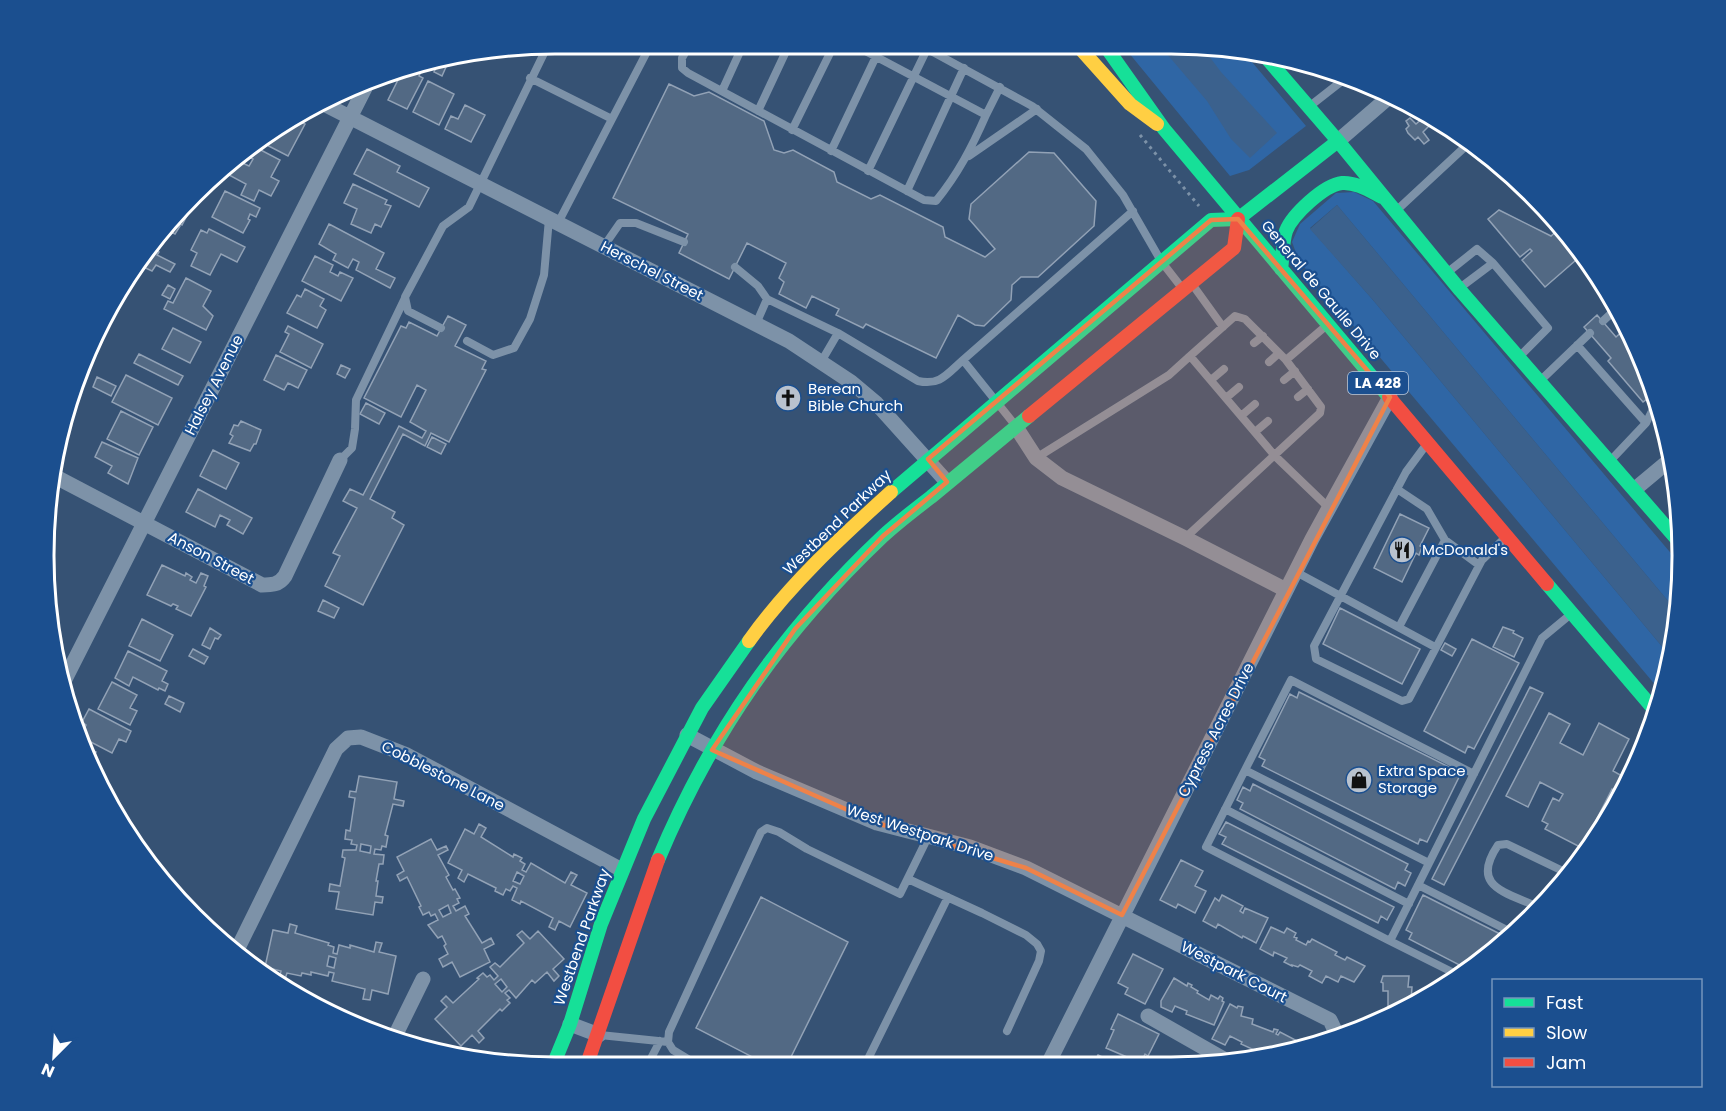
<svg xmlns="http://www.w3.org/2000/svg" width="1726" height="1111" viewBox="0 0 1726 1111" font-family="Poppins,sans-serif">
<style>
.green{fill:#2f66a5}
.water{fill:#3b618d}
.building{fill:#526984;stroke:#92a2b6;stroke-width:1.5;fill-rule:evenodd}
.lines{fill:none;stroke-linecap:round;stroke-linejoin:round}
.path{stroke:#7d92a8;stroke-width:3;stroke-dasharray:3 4.5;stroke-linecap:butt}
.lane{stroke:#7d92a8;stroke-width:8}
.street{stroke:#7d92a8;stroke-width:15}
.fast{stroke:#16e098;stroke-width:14}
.slow{stroke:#ffcf43;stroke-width:14}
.jam{stroke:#f24e42;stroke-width:14}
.marked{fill:#ee8249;fill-opacity:0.2;stroke:#ee8249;stroke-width:4.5;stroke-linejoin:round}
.labels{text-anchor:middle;stroke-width:4.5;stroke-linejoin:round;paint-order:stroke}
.shield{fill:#1b4f8f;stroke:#bbcadd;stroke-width:1.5}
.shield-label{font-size:14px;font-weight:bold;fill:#fff}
.street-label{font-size:15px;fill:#fff;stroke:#1b4f8f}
.poi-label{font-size:15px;fill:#fff;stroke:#1b4f8f;text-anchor:start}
.rim{fill:none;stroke:#fff;stroke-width:3}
</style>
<rect width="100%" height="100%" fill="#365274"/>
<path class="green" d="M1124,47L1241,49L1306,126L1249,170L1230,176Z
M1354,192L1373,201L1680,564L1678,613L1337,205L1310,228L1373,300L1670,656L1662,693L1299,261L1292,242L1300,224L1336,193Z"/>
<path class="water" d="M1161,47L1203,48L1221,72L1277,133L1250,158L1231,139L1207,101Z
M1337,205L1678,613L1670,656L1373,300L1310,229Z"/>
<path class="building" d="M438,64L446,67L442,76L434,72Z
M421,66L423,67L419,76L423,78L407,109L388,100L404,68Z
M428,81L454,94L439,125L413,112Z
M669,84L694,96L709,92L764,121L774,150L784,153L793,150L834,172L837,182L871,199L880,195L943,227L945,237L985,257L995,249L969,219L971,204L1029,152L1054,153L1096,201L1094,226L1038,277H1021L1012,285L1011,300L984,326L975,325L958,315L936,358L866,324L863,328L836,315L839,309L812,296L806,308L779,294L784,282L779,278L786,263L747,243L729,279L679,253L688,234L613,198Z
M465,105L485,115L471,142L445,129L451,116L458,119Z
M1410,118L1416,124L1423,118L1432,123L1423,132L1429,140L1424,144L1418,137L1415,140L1408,133L1406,129L1409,126L1406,121Z
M294,119L305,124L288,156L259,141L271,130Z
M255,147L280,160L271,177L279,181L271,196L259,190L254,201L241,195L246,184L229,175L238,161L249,166L253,159L249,157Z
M367,149L400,166L397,172L429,188L419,207L354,174Z
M353,184L387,200L385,204L391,206L381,227L375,224L371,233L351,224L357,209L344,203Z
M225,191L260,208L256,217L250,214L248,219L250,220L243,233L212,217Z
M187,209L190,210L182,225L174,221Z
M1499,210L1551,236L1561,227L1576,244L1583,254L1545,287L1522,260L1532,251L1530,249L1520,257L1488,219Z
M172,222L180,226L175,234L165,229Z
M329,224L384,253L376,269L395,278L390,288L356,270L359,262L353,259L348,268L333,260L336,254L319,244Z
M209,229L245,247L237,262L221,254L210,275L191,266L197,253L191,250L201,230L207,233Z
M148,246L159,252L157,255L175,264L170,272L156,265L152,271L139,265Z
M315,256L333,265L330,272L338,276L340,272L353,278L341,301L302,281Z
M186,278L211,291L203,306L213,316L206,330L164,309L168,301L173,303Z
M168,285L175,289L170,299L162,295Z
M305,289L324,299L320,306L326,310L317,328L287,313L297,295L301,297Z
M1597,315L1616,337L1627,327L1630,331L1651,387L1647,391L1651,396L1643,402L1608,361L1611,358L1584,327Z
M448,316L466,325L455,346L486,361L482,369L486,370L449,442L431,433L425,446L403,434L370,499L395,512L392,518L404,525L363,605L325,586L340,556L333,553L357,508L343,501L350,489L363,495L399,426L422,438L426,431L410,422L426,390L417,385L401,417L364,398L401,326L406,328L409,322L437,336Z
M288,326L323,344L311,368L280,352L289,334L285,332Z
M173,328L201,342L190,363L162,349Z
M139,354L183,376L178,385L134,363Z
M276,355L307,370L298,388L288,383L284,390L264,380Z
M341,365L350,369L345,378L337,374Z
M126,375L172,398L158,425L112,402Z
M97,377L116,386L111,396L93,387Z
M366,403L385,413L379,424L360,414Z
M121,411L153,427L139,455L107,439Z
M241,421L261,430L256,444H254L250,451L229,443L233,436L230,434L234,425L238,426Z
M432,437L446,444L441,454L427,447Z
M102,442L138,458L128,484L108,473L112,466L95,457Z
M213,450L239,463L226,489L200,476Z
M198,489L252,518L243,534L227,525L230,520L220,515L215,527L186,512Z
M1400,514L1429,528L1420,546L1422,547L1419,555L1416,553L1402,582L1374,568Z
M162,565L185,576L186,573L192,577L190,580L196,583L201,573L208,576L204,586L206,587L191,616L176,609L178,606L173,604L171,606L147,595Z
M323,600L339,608L334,618L318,611Z
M1340,608L1420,649L1402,684L1323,644Z
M142,619L173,635L160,661L129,646Z
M1503,627L1514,631L1513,633L1523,638L1514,657L1493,647Z
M210,628L221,635L218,639L215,638L210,649L202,645Z
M1472,639L1519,663L1474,749L1468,746L1465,753L1424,731Z
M1445,643L1456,649L1452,656L1441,650Z
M193,649L208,657L204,664L189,656Z
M128,651L167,671L162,681L168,684L165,691L159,688L158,690L133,677L129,686L115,678Z
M112,682L137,695L130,708L137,711L130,725L98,709Z
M1530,687L1543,693L1444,885L1432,879Z
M1299,692L1461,773L1427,842L1420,839L1418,844L1262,766L1265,760L1259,757L1290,694L1297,698Z
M169,696L184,703L180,712L165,704Z
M89,709L131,731L126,742L119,739L112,753L81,737L86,725L82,722Z
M1549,713L1570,724L1560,743L1583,755L1599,723L1629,739L1613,771L1624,777L1617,792L1612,789L1582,848L1545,829L1548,824L1542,821L1553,798L1559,801L1563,794L1540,782L1528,807L1506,796Z
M85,746L96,752L91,761Z
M359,776L397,782L394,799L404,801L403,806L393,804L385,835L388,836L386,847L382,846L381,850L375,849L374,854L384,855L383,864H379L376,881H378L376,896L383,897L382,903L375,902L373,915L336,909L339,892L329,891L330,884L340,886L345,858L342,857L343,850H356L357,845L351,844L352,840L345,839L346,830L350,831L355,798L349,797L350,791L356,792ZM361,844L371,846L370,853L360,851Z
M1253,784L1408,864L1405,870L1411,873L1405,886L1398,882L1395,889L1240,809L1243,803L1237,800L1243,787L1250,791Z
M1226,822L1394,907L1387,920L1381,916L1378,923L1222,844L1226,837L1219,834Z
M479,824L486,828L481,837L513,857L514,854L522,858L520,861L525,864L522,870L526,872L531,863L565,883L571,872L577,875L571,885L587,893L570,927L559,921L555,930L549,927L553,918L521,901L520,904L512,900L517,888L513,886L510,891L506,889L503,895L495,891L496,888L468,874L464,882L458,878L462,870L448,863L465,829L474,834ZM517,872L524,876L520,884L513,881Z
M431,839L437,850L446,846L448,850L438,855L449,875L446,877L453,890L455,889L460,898L457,899L459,903L453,906L456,911L465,906L469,914L465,916L482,943L491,938L494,944L484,949L490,962L460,977L452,962L443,967L439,959L448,954L444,946L446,944L442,936L438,938L428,925L438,920L435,914L431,916L429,912L423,915L419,907L421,906L407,877L400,881L397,875L404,871L397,857ZM448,905L451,913L443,917L439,910Z
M1181,860L1203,871L1195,886L1206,891L1195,913L1178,904L1176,908L1160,900Z
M1222,895L1243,906L1240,911L1243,913L1245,908L1268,918L1256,943L1243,936L1242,938L1218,924L1216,928L1203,921L1215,898L1219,901Z
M1423,895L1508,938L1482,961L1469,970L1409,939L1412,933L1406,930Z
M761,897L848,942L787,1065L766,1064L696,1028Z
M290,924L297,926L295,933L329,943L328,945L334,947L333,953L337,954L339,945L350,948V945L374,952L376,942L382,943L379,952L396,956L388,994L372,990L370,1000L363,999L365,989L332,981L334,973L329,972L328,976L311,972V975L302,973L301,976L287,973L284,982L279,979L281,971L265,967L273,930L288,933ZM329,956L336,958L334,968L327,966Z
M1271,927L1284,933L1287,928L1296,933L1294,937L1297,938L1296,940L1306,945L1308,941L1310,942L1312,939L1337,952L1335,955L1345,960L1347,957L1365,966L1354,982L1341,976L1338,982L1326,976L1322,983L1309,976L1312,971L1300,965L1298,967L1292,965V966L1284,962L1287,958L1274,952L1273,956L1260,949Z
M522,931L530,939L538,931L564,959L553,969L559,976L554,981L547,972L535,983L532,980L516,998L509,990L505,993L510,998L507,1000L510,1003L502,1011L500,1009L478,1031L484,1038L479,1043L472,1035L461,1046L435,1019L447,1007L441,1001L446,996L453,1003L479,979L477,978L483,973L487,977L490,975L494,980L498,976L490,967L495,963L500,967L524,943L517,935ZM501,979L507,987L502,992L495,984Z
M1133,954L1163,969L1145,1004L1125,994L1128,988L1118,983Z
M1383,976H1409L1408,987H1412L1411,1001H1414V1004L1397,1015L1390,1016L1392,1006H1388V991H1383V983L1381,982Z
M1174,978L1187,986L1188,983L1192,985L1191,987L1198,991L1197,993L1209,1000L1211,995L1218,999L1220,996L1223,998L1222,1001L1224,1002L1214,1025L1186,1014L1187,1011L1175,1006L1172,1012L1161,1007V1001Z
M1230,1004L1237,1008L1238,1006L1243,1007L1241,1016L1253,1019L1252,1024L1273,1032L1274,1029L1278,1030L1276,1034L1278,1035L1280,1032L1305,1045L1302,1050L1267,1056L1241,1044L1242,1042L1230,1036L1225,1045L1212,1039Z
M1118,1014L1159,1034L1148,1056L1145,1054L1141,1063L1106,1048L1114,1030L1111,1029Z
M1098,1055L1121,1066H1092Z"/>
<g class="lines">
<path class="path" d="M1140,135L1199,206"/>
<path class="lane" d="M690,44L682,58V68L688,73L924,200L936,201C958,174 972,147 986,115L854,45
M922,46L1032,106L1086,149L1123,195L1161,261L1182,288
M530,78L612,119
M722,91L743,45
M1310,106L1347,77
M758,111L789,45
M986,115L1000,87
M792,130L834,45
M831,151L881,46
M969,156L1037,109
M868,171L927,49
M907,191L964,68
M1397,210L1467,145
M558,223L651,44
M604,246L620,223H636L684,242
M735,267L758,286L767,299
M1448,272L1477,249L1493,263
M1192,284L1223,327
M1461,287L1493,263L1548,328L1520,356
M1603,321L1617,308
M756,324L767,299L838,333L918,381C940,386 947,374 963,360
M441,328L408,311L405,297L443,226L469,207L548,45
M467,341L493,355L514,348L530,319L544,275L549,219
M1254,343L1263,336
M1577,345L1646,423
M1190,356L1235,316L1245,319L1286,360L1327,325
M821,362L838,333
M1269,362L1279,353
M1211,380L1224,369
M1284,380L1295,371
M1541,380L1590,333
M1298,397L1308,389
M1226,398L1239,387
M1241,416L1255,404
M1015,425L963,360L1133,211
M1255,432L1268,421
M1426,445L1406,472L1314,646L1316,659L1402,701L1409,699L1482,560L1506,537
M1036,458L1169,375L1190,356L1275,456L1329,508
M340,460L352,448L355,429L356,400L405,298
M1611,460L1646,423L1657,401
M1397,489L1427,509L1445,540L1479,565
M1185,538L1320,413L1321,407L1286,360
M1296,572L1435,647
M1399,627L1445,540
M1245,770L1291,680L1474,774
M1225,809L1409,904
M908,879L982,913L1026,935L1037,944L1041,951L1039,961L1007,1031
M1418,885L1513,933
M1540,908C1507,892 1469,888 1498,845L1507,844L1569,874
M1390,941L1206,847L1245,770L1429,863
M1460,976L1390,941L1542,638L1571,614
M600,1035L668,1042
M648,1064L660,1041
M696,1064L673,1050L668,1042L669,1032L761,832L767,828L779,832L807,849L900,894L928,837
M865,1065L948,897"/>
<path class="street" d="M324,104L789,341L851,382L876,403L947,482
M1338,141L1389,97
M1016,427L1036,458L1062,478L1185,538L1286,590
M54,476L262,585C271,585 279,585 285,576L340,460
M1635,489L1671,459
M61,687L368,82
M687,735L757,772L877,823L970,847L1026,868L1330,1020L1338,1037
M236,952L336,749L348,738L361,737L407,755L622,870
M1148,1016L1229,1062
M570,1024L599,1035
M394,1038L423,979
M1047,1066L1312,539L1390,397"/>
<path class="fast" d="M1106,47L1164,129L1389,397
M1264,55L1338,141L1460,290L1681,544
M1281,269C1283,257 1282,243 1286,231C1292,215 1324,185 1342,183C1356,182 1370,191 1382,197
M891,492L1211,220L1238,219L1338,141
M1547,584L1657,713
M658,860C711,733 782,632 882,537C897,523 914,510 931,497C964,470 996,443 1029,416
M554,1063L570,1024L601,924L644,819L702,708L749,641"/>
<path class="slow" d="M1079,47L1130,104L1157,124
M749,641C789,585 840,538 891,492"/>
<path class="jam" d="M1389,397L1547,584
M1029,416L1234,248L1238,219
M587,1064L658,860"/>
</g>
<path class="marked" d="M1238,219L1390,397L1122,915L1026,868L877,823L712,750L795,629L883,536L947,482L928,459L1211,220Z"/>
<defs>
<symbol id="church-disc" viewBox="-11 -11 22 22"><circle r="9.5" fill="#b9c2ce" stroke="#1b4f8f"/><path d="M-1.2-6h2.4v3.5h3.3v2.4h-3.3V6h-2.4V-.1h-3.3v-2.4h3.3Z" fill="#111"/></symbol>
<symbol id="restaurant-disc" viewBox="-11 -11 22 22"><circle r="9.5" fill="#b9c2ce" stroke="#1b4f8f"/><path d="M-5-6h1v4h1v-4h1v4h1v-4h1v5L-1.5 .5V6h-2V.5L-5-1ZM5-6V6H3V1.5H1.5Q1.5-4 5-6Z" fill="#111"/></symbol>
<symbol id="shop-disc" viewBox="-11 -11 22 22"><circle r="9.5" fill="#b9c2ce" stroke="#1b4f8f"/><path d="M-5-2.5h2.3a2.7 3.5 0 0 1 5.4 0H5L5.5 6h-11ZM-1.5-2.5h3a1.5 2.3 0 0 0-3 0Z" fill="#111"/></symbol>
</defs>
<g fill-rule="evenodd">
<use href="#church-disc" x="773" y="383" width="30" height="30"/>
<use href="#restaurant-disc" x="1387" y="535" width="30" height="30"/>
<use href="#shop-disc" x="1344" y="765" width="30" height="30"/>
</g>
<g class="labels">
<rect class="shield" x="1348" y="372" width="60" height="22" rx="4.5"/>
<g class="shield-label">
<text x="1378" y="388">LA 428</text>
</g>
<g class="street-label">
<text transform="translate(652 271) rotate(27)" y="5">Herschel Street</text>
<text transform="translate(1321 290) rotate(50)" y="5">General de Gaulle Drive</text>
<text transform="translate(214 385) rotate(-63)" y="5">Halsey Avenue</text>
<text transform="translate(837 522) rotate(-44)" y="5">Westbend Parkway</text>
<text transform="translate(211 558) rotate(28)" y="5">Anson Street</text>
<text transform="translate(1216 730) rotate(-63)" y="5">Cypress Acres Drive</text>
<text transform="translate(443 776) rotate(27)" y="5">Cobblestone Lane</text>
<text transform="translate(920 833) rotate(18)" y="5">West Westpark Drive</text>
<text transform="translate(582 937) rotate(-71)" y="5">Westbend Parkway</text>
<text transform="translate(1234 972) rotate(27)" y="5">Westpark Court</text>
</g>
<g class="poi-label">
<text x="808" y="394">Berean<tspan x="808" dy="17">Bible Church</tspan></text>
<text x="1422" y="555">McDonald's</text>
<text x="1378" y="776">Extra Space<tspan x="1378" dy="17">Storage</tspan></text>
</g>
</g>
<path d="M0 0H1726V1111H0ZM555 54H1171A501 501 0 0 1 1672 555V556A501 501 0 0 1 1171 1057H555A501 501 0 0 1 54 556V555A501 501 0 0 1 555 54Z" fill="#1b4f8f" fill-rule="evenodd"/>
<path class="rim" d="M555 54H1171A501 501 0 0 1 1672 555V556A501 501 0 0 1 1171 1057H555A501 501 0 0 1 54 556V555A501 501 0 0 1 555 54Z"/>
<rect x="1492" y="979" width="210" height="108" fill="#1b4f8f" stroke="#7695bc" stroke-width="1.5"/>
<rect x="1504" y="998" width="30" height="9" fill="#16e098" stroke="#7695bc" stroke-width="1.5"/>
<text x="1546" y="1009" font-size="18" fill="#ffffff">Fast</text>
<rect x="1504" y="1028" width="30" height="9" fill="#ffcf43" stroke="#7695bc" stroke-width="1.5"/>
<text x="1546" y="1039" font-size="18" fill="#ffffff">Slow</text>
<rect x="1504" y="1058" width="30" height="9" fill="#f24e42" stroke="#7695bc" stroke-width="1.5"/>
<text x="1546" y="1069" font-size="18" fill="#ffffff">Jam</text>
<g transform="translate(54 1057) rotate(204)" stroke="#1b4f8f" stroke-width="4.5" paint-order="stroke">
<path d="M0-4.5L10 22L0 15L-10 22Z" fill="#ffffff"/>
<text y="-9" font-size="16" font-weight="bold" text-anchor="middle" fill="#ffffff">N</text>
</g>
</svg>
